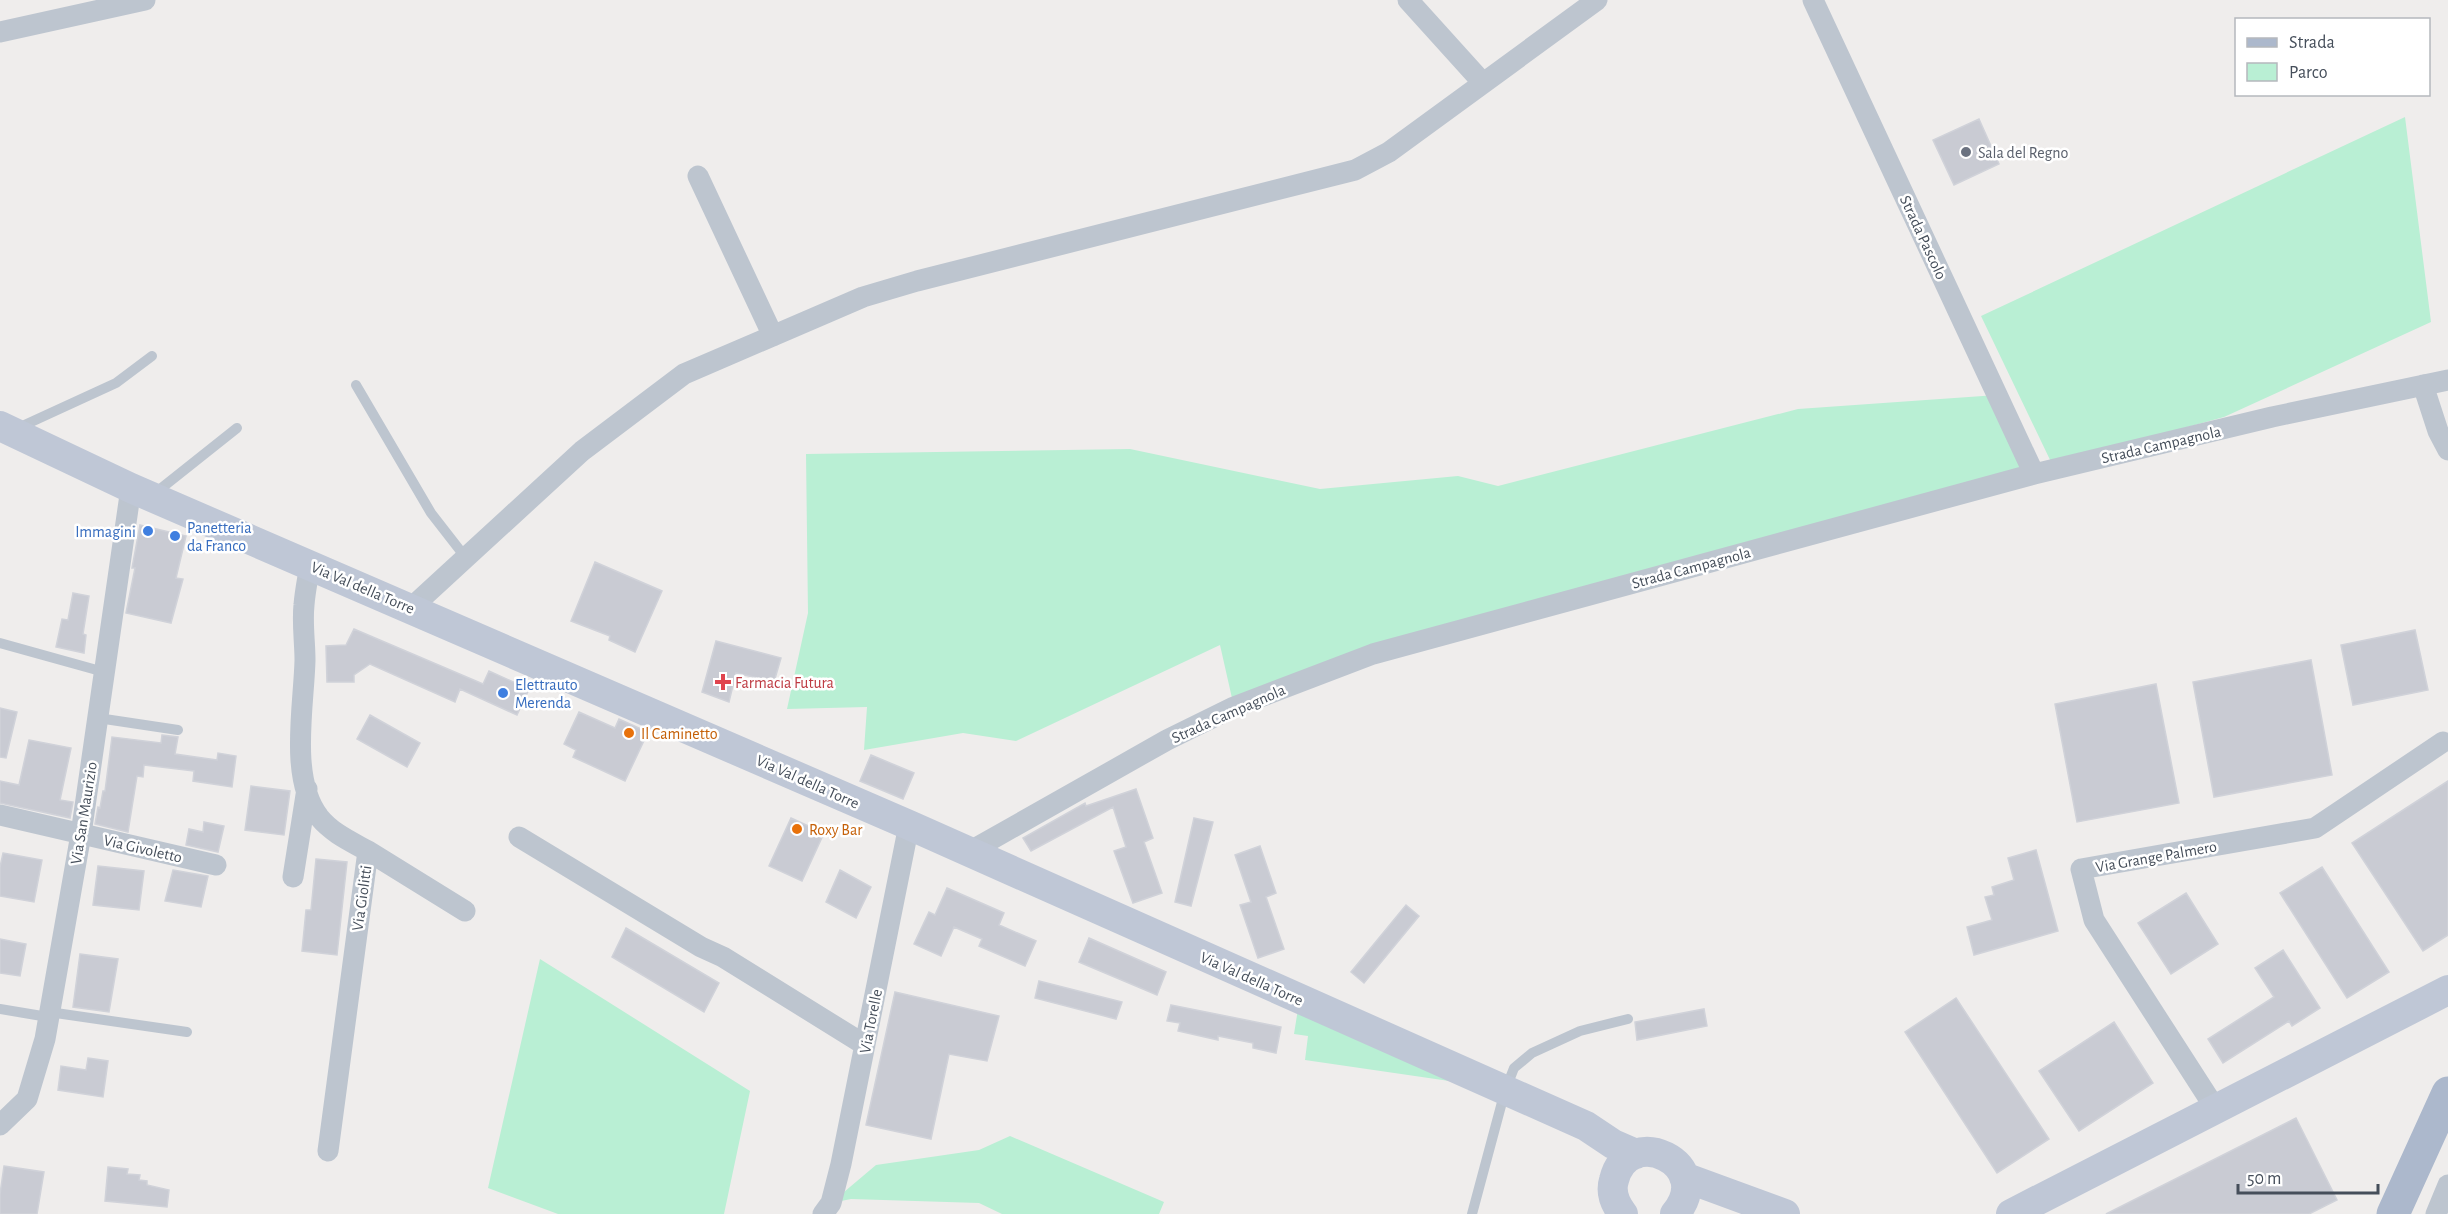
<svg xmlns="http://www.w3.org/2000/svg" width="2448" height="1214" viewBox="0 0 2448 1214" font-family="'Alegreya Sans',sans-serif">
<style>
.green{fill:#b9efd4}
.building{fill:#c9cbd3;stroke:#d0d2d9;stroke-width:1.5}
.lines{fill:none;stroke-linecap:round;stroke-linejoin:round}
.lane{stroke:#bdc5cf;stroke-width:10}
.street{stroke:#bdc5cf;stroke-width:21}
.secondary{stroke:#bfc7d6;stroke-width:30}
.primary{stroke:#acb8cc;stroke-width:33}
.worship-dot{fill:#6b7280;stroke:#fff;stroke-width:2}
.shop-dot{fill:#3f7fe0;stroke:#fff;stroke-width:2}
.health-dot{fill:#e0444e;stroke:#fff;stroke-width:2}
.food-dot{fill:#e8710a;stroke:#fff;stroke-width:2}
.labels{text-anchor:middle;stroke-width:5;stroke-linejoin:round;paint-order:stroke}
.worship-label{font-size:16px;fill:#5b616d;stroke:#fff;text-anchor:start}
.street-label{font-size:16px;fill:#454e5a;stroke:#fff}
.shop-label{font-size:16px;fill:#366cbe;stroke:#fff;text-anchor:start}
.health-label{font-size:16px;fill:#be3a42;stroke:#fff;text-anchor:start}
.food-label{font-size:16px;fill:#c56008;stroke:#fff;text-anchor:start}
</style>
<rect width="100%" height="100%" fill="#efedec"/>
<path class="green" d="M2405,117L2431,322L2224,417L2052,464L1981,316Z
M1997,395L2034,474L1373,654L1234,707L1220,645L1016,741L963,733L864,750L867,707L787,709L808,613L806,454L1130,449L1320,489L1458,476L1498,486L1798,409Z
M540,959L750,1091L724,1214H558L488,1188Z
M1298,1009L1463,1083L1305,1060L1308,1036L1294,1034Z
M1010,1136L1164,1202L1159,1214H1002L979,1203L851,1199L831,1203L876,1165L979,1150Z"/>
<path class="building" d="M1979,119L1999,164L1954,185L1933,140Z
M140,525L186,536L176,578L183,579L171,623L126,613L135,568H132Z
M595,562L662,591L635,652L609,640L610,636L571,621Z
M73,593L89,596L83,634L86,635L84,653L56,647L62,619L68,620Z
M354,629L483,684L489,671L529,689L517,715L460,689L455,702L370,664L354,675V682H327L326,646L346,645Z
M2415,630L2428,690L2353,705L2341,645Z
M716,641L781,658L774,682L736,673L729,702L702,692Z
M2311,660L2332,775L2214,797L2193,682Z
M2156,684L2179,803L2077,822L2055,704Z
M0,708L17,712L6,758L0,757Z
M579,712L615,728L619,719L648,732L625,781L573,757L576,750L564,744Z
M370,715L420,743L407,767L357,739Z
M162,735L178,737L175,754L217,760L218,753L236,756L232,787L193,781L194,771L144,765L143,777L137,776L128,832L95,824L98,807L100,808L103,791H105L112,737L161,743Z
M29,740L71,748L60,800L73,802L70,818L0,803V781L19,785Z
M871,755L914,773L903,799L860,781Z
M2448,781V935L2423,951L2352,843Z
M251,786L290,791L284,835L245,830Z
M1136,789L1153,838L1144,842L1162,893L1133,903L1114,851L1126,847L1113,807L1031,851L1023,838L1085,803L1086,806Z
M791,818L824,833L802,881L769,866Z
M1194,818L1213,822L1191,906L1175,902Z
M204,822L224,826L218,852L186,845L189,829L203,832Z
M1260,846L1276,893L1266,897L1284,949L1258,958L1240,905L1251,902L1235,855Z
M2036,850L2058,931L1974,955L1967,927L1992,920L1985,897L1994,895L1992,887L2014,880L2008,858Z
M3,853L42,860L34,902L0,896V867Z
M316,859L347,862L337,955L302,951L306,910H311Z
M98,866L144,871L139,910L93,905Z
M2322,867L2389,972L2347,998L2280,893Z
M173,870L208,876L201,907L165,901Z
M840,870L871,887L856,918L826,902Z
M947,888L1004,913L999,925L1036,941L1025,966L979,946L982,939L954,927L941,956L914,944L929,912L935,915Z
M2186,893L2218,944L2171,974L2138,923Z
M1406,905L1419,916L1364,983L1351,972Z
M626,928L719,983L704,1012L612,957Z
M1089,938L1166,972L1157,995L1079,962Z
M0,939L26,944L20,976L0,973Z
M2283,950L2320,1008L2292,1026L2289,1021L2223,1063L2208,1039L2274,997L2255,968Z
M80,954L118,959L109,1012L73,1007Z
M1039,981L1122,1002L1116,1019L1035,998Z
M895,992L999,1016L987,1061L949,1054L931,1139L866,1125Z
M1956,998L2049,1139L1997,1173L1905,1032Z
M1171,1005L1281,1027L1276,1053L1253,1048V1043L1218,1036V1040L1178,1031L1180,1023L1167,1021Z
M1704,1009L1707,1026L1637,1040L1635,1022Z
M2114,1022L2153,1083L2079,1131L2039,1071Z
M88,1058L108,1061L103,1097L58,1090L61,1066L86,1070Z
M2296,1118L2337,1200L2309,1214H2106Z
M4,1166L44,1172L37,1214H0V1194Z
M108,1167L128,1169L127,1174L140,1175L139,1180L147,1181V1185L169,1190L167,1207L105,1201Z"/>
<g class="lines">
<path class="lane" d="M356,385L431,513L466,558
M18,428L116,383L152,356
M154,494L237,428
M0,643L104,672
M98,718L178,730
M0,1009L48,1017
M49,1012L187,1032
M1472,1214L1505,1091L1514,1068L1532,1053L1580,1031L1628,1019"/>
<path class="street" d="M1408,0L1483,83
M1813,0L2034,474
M0,32L145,0
M698,176L773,336
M2423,385L2438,431L2448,450
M310,564C308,578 305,591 304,605C302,623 305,642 305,660C304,706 289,778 319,817C332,833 350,841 368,851L328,1151
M411,608L582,451L684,374L863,297L917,281L1355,170L1389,152L1597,0
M0,815L216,865
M519,837L701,947L723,957L865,1045
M368,851L465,911
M969,852L1167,740L1234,707L1373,654L2034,474L2272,417L2448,380
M293,877L307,789
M2215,1108L2094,920L2081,869L2315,828L2443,742
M0,1125L27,1099L45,1039L81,834L131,488
M823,1214L831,1203L841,1164L909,825
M2436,1214L2448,1185"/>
<path class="secondary" d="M0,426L131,488L909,825L1586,1126L1613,1144L1636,1154
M1684,1177L1785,1214
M1623,1214C1615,1204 1610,1193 1614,1180C1628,1122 1717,1164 1675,1214
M2011,1214L2448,990"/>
<path class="primary" d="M2393,1214L2448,1093"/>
</g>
<circle class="worship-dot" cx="1966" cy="152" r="6"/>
<g class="shop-dot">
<circle cx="148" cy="531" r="6"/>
<circle cx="175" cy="536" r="6"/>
<circle cx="503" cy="693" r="6"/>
</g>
<path class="health-dot" d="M720 673h6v6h6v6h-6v6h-6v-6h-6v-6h6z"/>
<g class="food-dot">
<circle cx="629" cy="733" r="6"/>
<circle cx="797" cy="829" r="6"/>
</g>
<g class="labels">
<g class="worship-label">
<text x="1978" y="158">Sala del Regno</text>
</g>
<g class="street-label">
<text transform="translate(1924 237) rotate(65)" y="6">Strada Pascolo</text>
<text transform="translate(2161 444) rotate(-13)" y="6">Strada Campagnola</text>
<text transform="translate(1691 567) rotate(-15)" y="6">Strada Campagnola</text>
<text transform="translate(363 587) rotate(23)" y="6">Via Val della Torre</text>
<text transform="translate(1228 713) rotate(-24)" y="6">Strada Campagnola</text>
<text transform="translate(808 781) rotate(24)" y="6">Via Val della Torre</text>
<text transform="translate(83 813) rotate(-81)" y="6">Via San Maurizio</text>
<text transform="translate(143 848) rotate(13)" y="6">Via Givoletto</text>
<text transform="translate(2156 856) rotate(-10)" y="6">Via Grange Palmero</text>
<text transform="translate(361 898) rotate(-82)" y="6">Via Giolitti</text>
<text transform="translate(1252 978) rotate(24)" y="6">Via Val della Torre</text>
<text transform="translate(870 1021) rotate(-79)" y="6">Via Torelle</text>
</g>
<g class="shop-label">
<text x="187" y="533">Panetteria<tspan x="187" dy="18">da Franco</tspan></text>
<text x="136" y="537" text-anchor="end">Immagini</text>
<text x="515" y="690">Elettrauto<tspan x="515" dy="18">Merenda</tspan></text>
</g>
<g class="health-label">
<text x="735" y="688">Farmacia Futura</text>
</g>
<g class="food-label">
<text x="641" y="739">Il Caminetto</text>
<text x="809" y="835">Roxy Bar</text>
</g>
</g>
<rect x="2235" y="18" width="195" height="78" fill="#ffffff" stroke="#b5b8bd" stroke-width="1.5"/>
<rect x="2247" y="38" width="30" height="9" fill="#acb8cc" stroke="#b5b8bd" stroke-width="1.5"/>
<text x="2289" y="48" font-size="18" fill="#454e5a">Strada</text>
<rect x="2247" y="63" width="30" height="18" fill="#b9efd4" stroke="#b5b8bd" stroke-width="1.5"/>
<text x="2289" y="78" font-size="18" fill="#454e5a">Parco</text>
<path d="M2238 1184v9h140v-9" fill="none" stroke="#454e5a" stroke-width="3"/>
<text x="2247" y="1184" font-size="18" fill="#454e5a" stroke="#ffffff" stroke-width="4.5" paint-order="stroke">50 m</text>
</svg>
